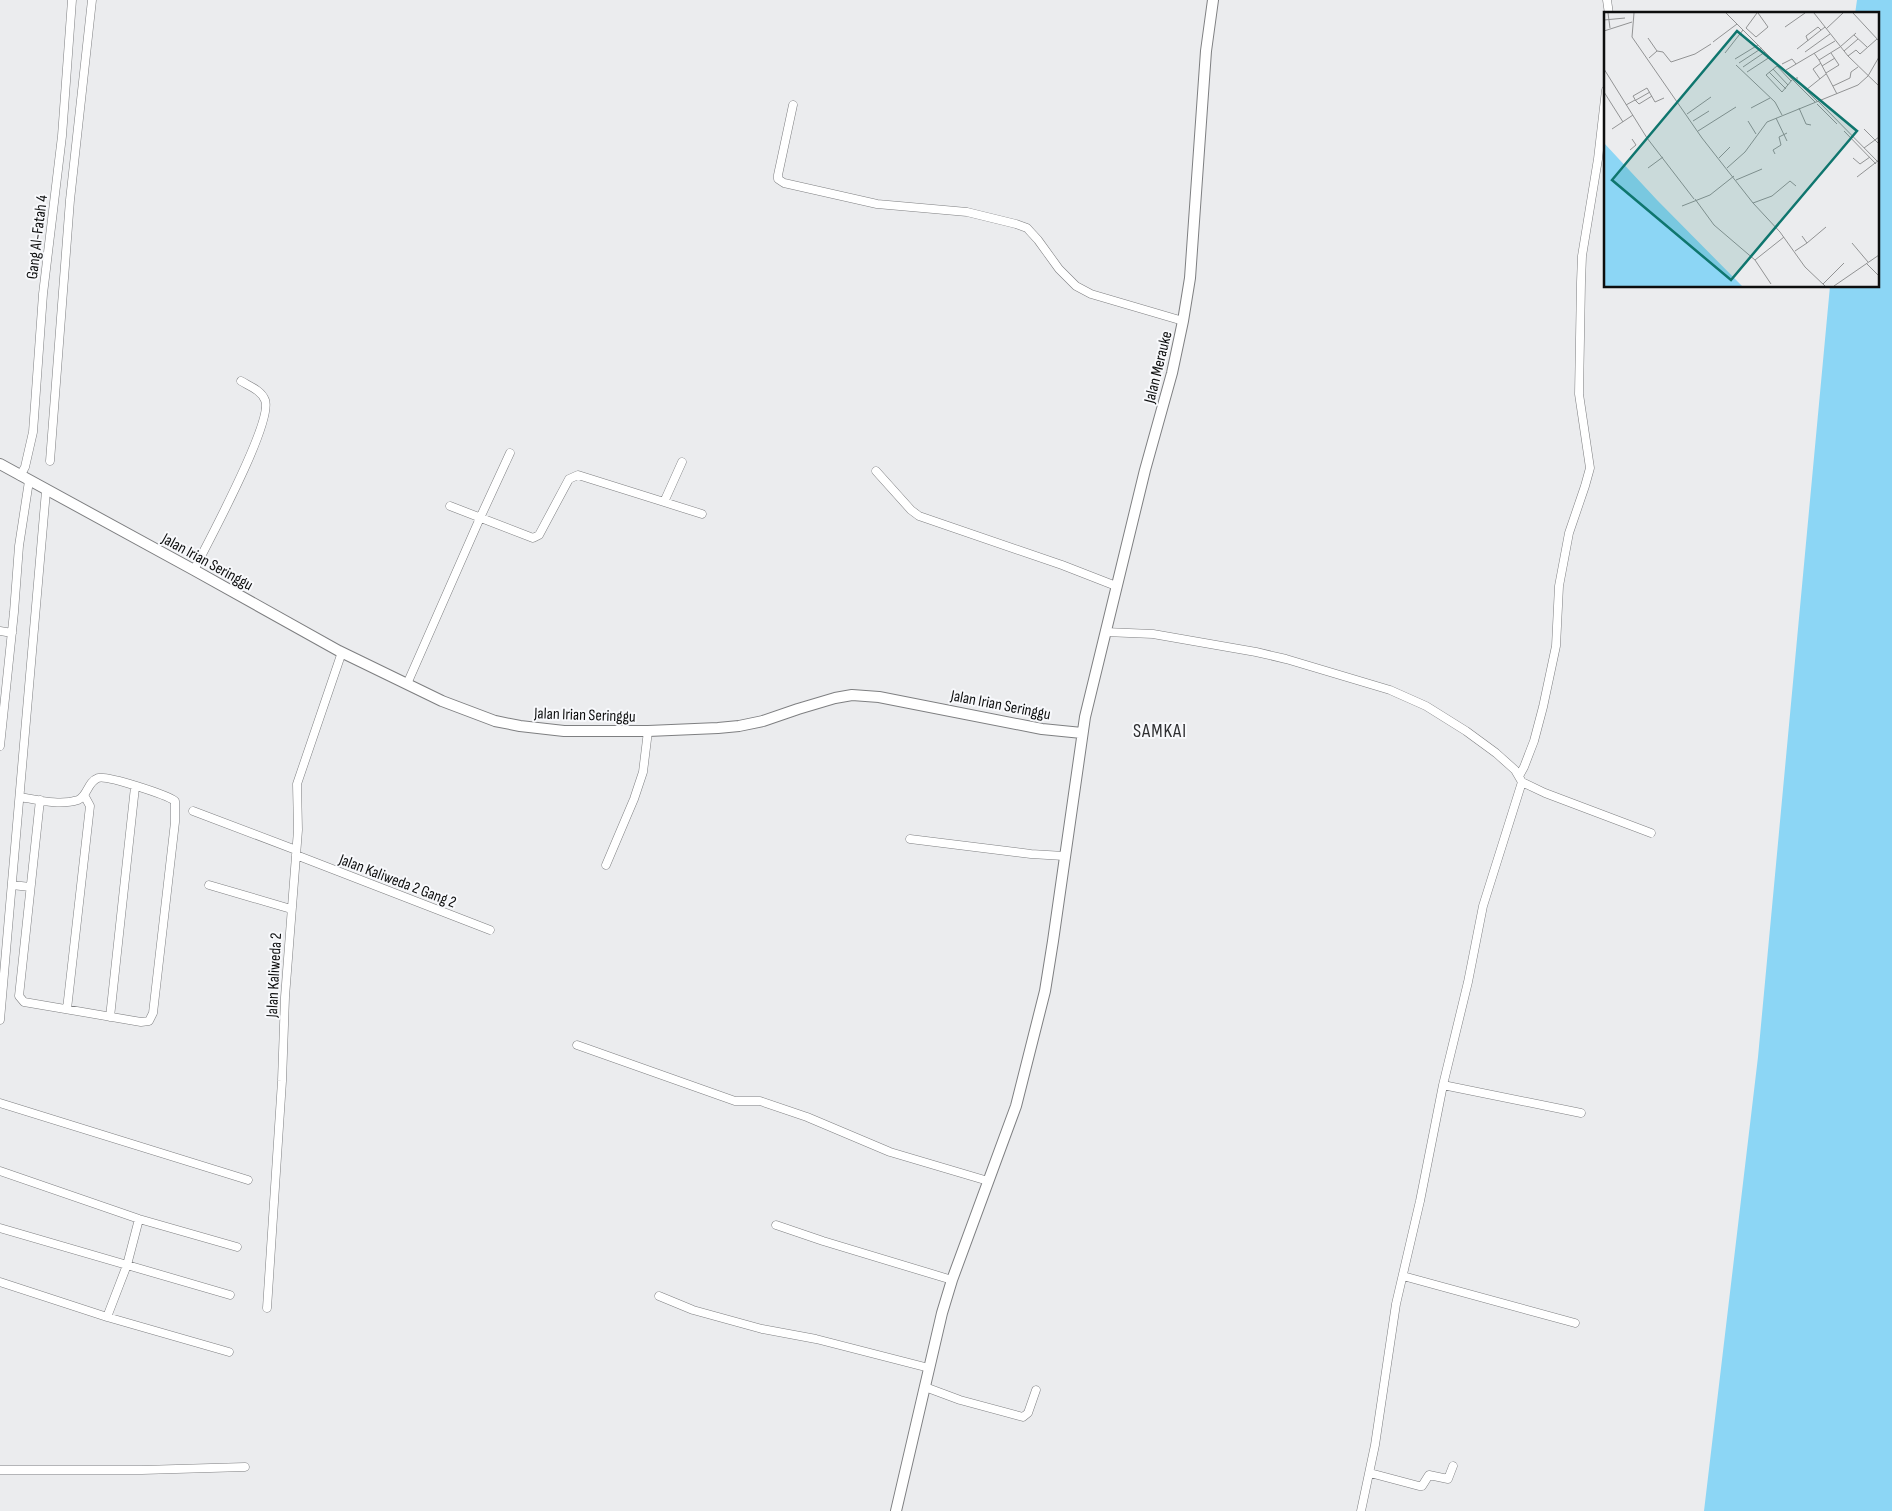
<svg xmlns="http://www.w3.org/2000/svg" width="1892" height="1511" viewBox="0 0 1892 1511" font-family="'Sofia Sans Condensed',sans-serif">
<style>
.water{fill:#8cd6f5}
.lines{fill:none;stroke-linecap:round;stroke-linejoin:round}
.street-casing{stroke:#7e7f81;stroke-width:9}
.secondary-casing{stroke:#7e7f81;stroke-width:12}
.street{stroke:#fff;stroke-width:8}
.secondary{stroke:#fff;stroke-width:10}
.labels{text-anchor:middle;stroke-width:4;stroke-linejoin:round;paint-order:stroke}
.street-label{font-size:16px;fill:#0d0e0e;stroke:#f8f9fc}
.quarter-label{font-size:19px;letter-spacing:1px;fill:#2d2e30;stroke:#f8f9fc}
.inset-road{fill:none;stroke:#929394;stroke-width:1}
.view{fill:#0f766e;fill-opacity:0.15;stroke:#0f766e;stroke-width:2.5}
.inset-edge{fill:none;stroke:#0d0e0e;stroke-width:2.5}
</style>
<rect width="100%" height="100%" fill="#ebecee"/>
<path class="water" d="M1857,0H1892V1511H1704L1758,1057L1830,286H1878V14H1855Z"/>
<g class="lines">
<defs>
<path id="street" d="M1607,0L1609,14
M793,105L778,175V179L784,183L877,204L967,212L1016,224L1027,228L1038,240L1059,269L1076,286L1091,294L1183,321
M50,461L70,200L92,0
M876,471L911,510L919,516L1062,565L1116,586
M20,476L25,467L33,432L43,294L62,136L72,0
M664,502L702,514
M450,506L533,538L539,535L569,479L578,475L664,502L682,462
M194,570C207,544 274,421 265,400C261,390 249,386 241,381
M0,631L12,633
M1105,632L1153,634L1256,652L1286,659L1390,690L1426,706L1466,731L1496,753L1515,770L1522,782L1483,906L1468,982L1443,1085L1420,1201L1396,1304L1375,1445L1361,1511
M407,684L480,518L510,453
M0,746L14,612L19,546L29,481
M1519,776L1524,767L1534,741L1543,707L1556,646L1559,586L1569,533L1585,486L1590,468L1579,394L1581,282L1582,256L1598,159L1606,90
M1522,782L1545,793L1651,833
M20,797C38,800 60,806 78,800C88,796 87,782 98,778C107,775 167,795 175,801V822L153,1013L149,1021L141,1022L24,1002L19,996L40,800
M193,811L296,850
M910,839L1031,854L1064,856
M296,855L490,930
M606,865L634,799L643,772L648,731
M12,885L30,887
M209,885L291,909
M67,1009L90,806L84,795
M110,1017L135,787
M0,1020L46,491
M577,1045L735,1101H760L807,1117L890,1152L988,1181
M1443,1085L1581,1113
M0,1103L248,1180
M0,1171L139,1219L237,1247
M776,1225L823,1241L952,1280
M0,1228L230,1295
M1403,1276L1575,1323
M0,1282L107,1317L229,1352
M659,1296L693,1310L762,1329L816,1339L929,1368
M267,1308L282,1081L285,997L298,830L297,784L342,652
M107,1317L127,1265L139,1219
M925,1387L960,1400L1023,1417L1028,1413L1036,1390
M0,1470H142L245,1467
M1370,1473L1419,1486H1422L1429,1475L1448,1479L1453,1466"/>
<path id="secondary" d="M0,464L194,570L339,651L442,701L495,721L520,726L564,731H648L718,728L739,726L763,721L798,709L835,698L852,695L879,697L1042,729L1082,733
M896,1511L942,1313L952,1280L1016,1106L1045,991L1053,941L1085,717L1145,470L1172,373L1183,321L1190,278L1206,51L1213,0"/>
</defs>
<use href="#street" class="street-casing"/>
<use href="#secondary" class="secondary-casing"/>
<use href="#street" class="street"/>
<use href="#secondary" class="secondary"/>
</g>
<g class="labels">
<g class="street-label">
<text transform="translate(36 237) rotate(-83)" y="6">Gang Al-Fatah 4</text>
<text transform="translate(1157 367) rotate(-76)" y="6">Jalan Merauke</text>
<text transform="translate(208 561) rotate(29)" y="6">Jalan Irian Seringgu</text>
<text transform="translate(1001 704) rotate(11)" y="6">Jalan Irian Seringgu</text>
<text transform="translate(585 714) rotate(2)" y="6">Jalan Irian Seringgu</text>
<text transform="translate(398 880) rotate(21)" y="6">Jalan Kaliweda 2 Gang 2</text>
<text transform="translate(273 975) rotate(-87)" y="6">Jalan Kaliweda 2</text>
</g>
<g class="quarter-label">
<text x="1160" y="737">SAMKAI</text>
</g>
</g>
<g transform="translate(1604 12)">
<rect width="275" height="275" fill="#ebecee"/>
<path d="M0,131L53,188L138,274H0Z" fill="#8cd6f5"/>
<path class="inset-road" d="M4,1L6,16M30,1L28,25L98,126L149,191L176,220L201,255L221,274M122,1L211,90M153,1L142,16L152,25L164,15L154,1M210,1L244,44L275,74M249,1L275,29M0,8L21,6M181,15L201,1M222,17L239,1M0,19L28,10M250,23L263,35M44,26L53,39L45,46M204,29L202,24L214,15L217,18M109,30L133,12M236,35L252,21M193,37L221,15M53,39L59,40L67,50L91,42L107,32M240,39L254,27M201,40L226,22M121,41L139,18M210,41L215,48L236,35M244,44L252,38L256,42L273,27M131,47L154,33M215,48L233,82M135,51L158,36M178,52L188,47L192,52M132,53L171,90L178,103M218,54L231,46M139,55L161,40M0,57L43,126L90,187M169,57L184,73M182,58L231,29M143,60L166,45M165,60L182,77M222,61L235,53L227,41M193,65V69L213,89M216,67L209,57L217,51M187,69L173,54L162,63L178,80L188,68M229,74L246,66L247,60L254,55M202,78L222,62M0,80L19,110M32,88L46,80M32,89L29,84L43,76L51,90L60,86M214,89L275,151M213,92L233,112M22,93L31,88L35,92L48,84M147,96L166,86M195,96L202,112L207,113M83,102L107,85M172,106L183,129M89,109L105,99M144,109L152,122M8,117L29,103M260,117L275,132M94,119L132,95M240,119L272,152M260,136L275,125M26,138L32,133L28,127M171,142L169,138L177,133L175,125L183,121M115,146L126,135M249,146L256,152L266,145M44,156L59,145M123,156L141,140L163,110L254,73L264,64L275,45M253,165L275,148M132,168L158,157M91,187L110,213L151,248L180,225M149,191L168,184L186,169L192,174M78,194L106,183L130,164M203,231L222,215M248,231L264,250M191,239L203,231L198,224M151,248L167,272M262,251L275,264M219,272L240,251M230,274L275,243"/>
<path class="view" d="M133,19L253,119L127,268L8,168Z"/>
<rect width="275" height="275" class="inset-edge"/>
</g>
</svg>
